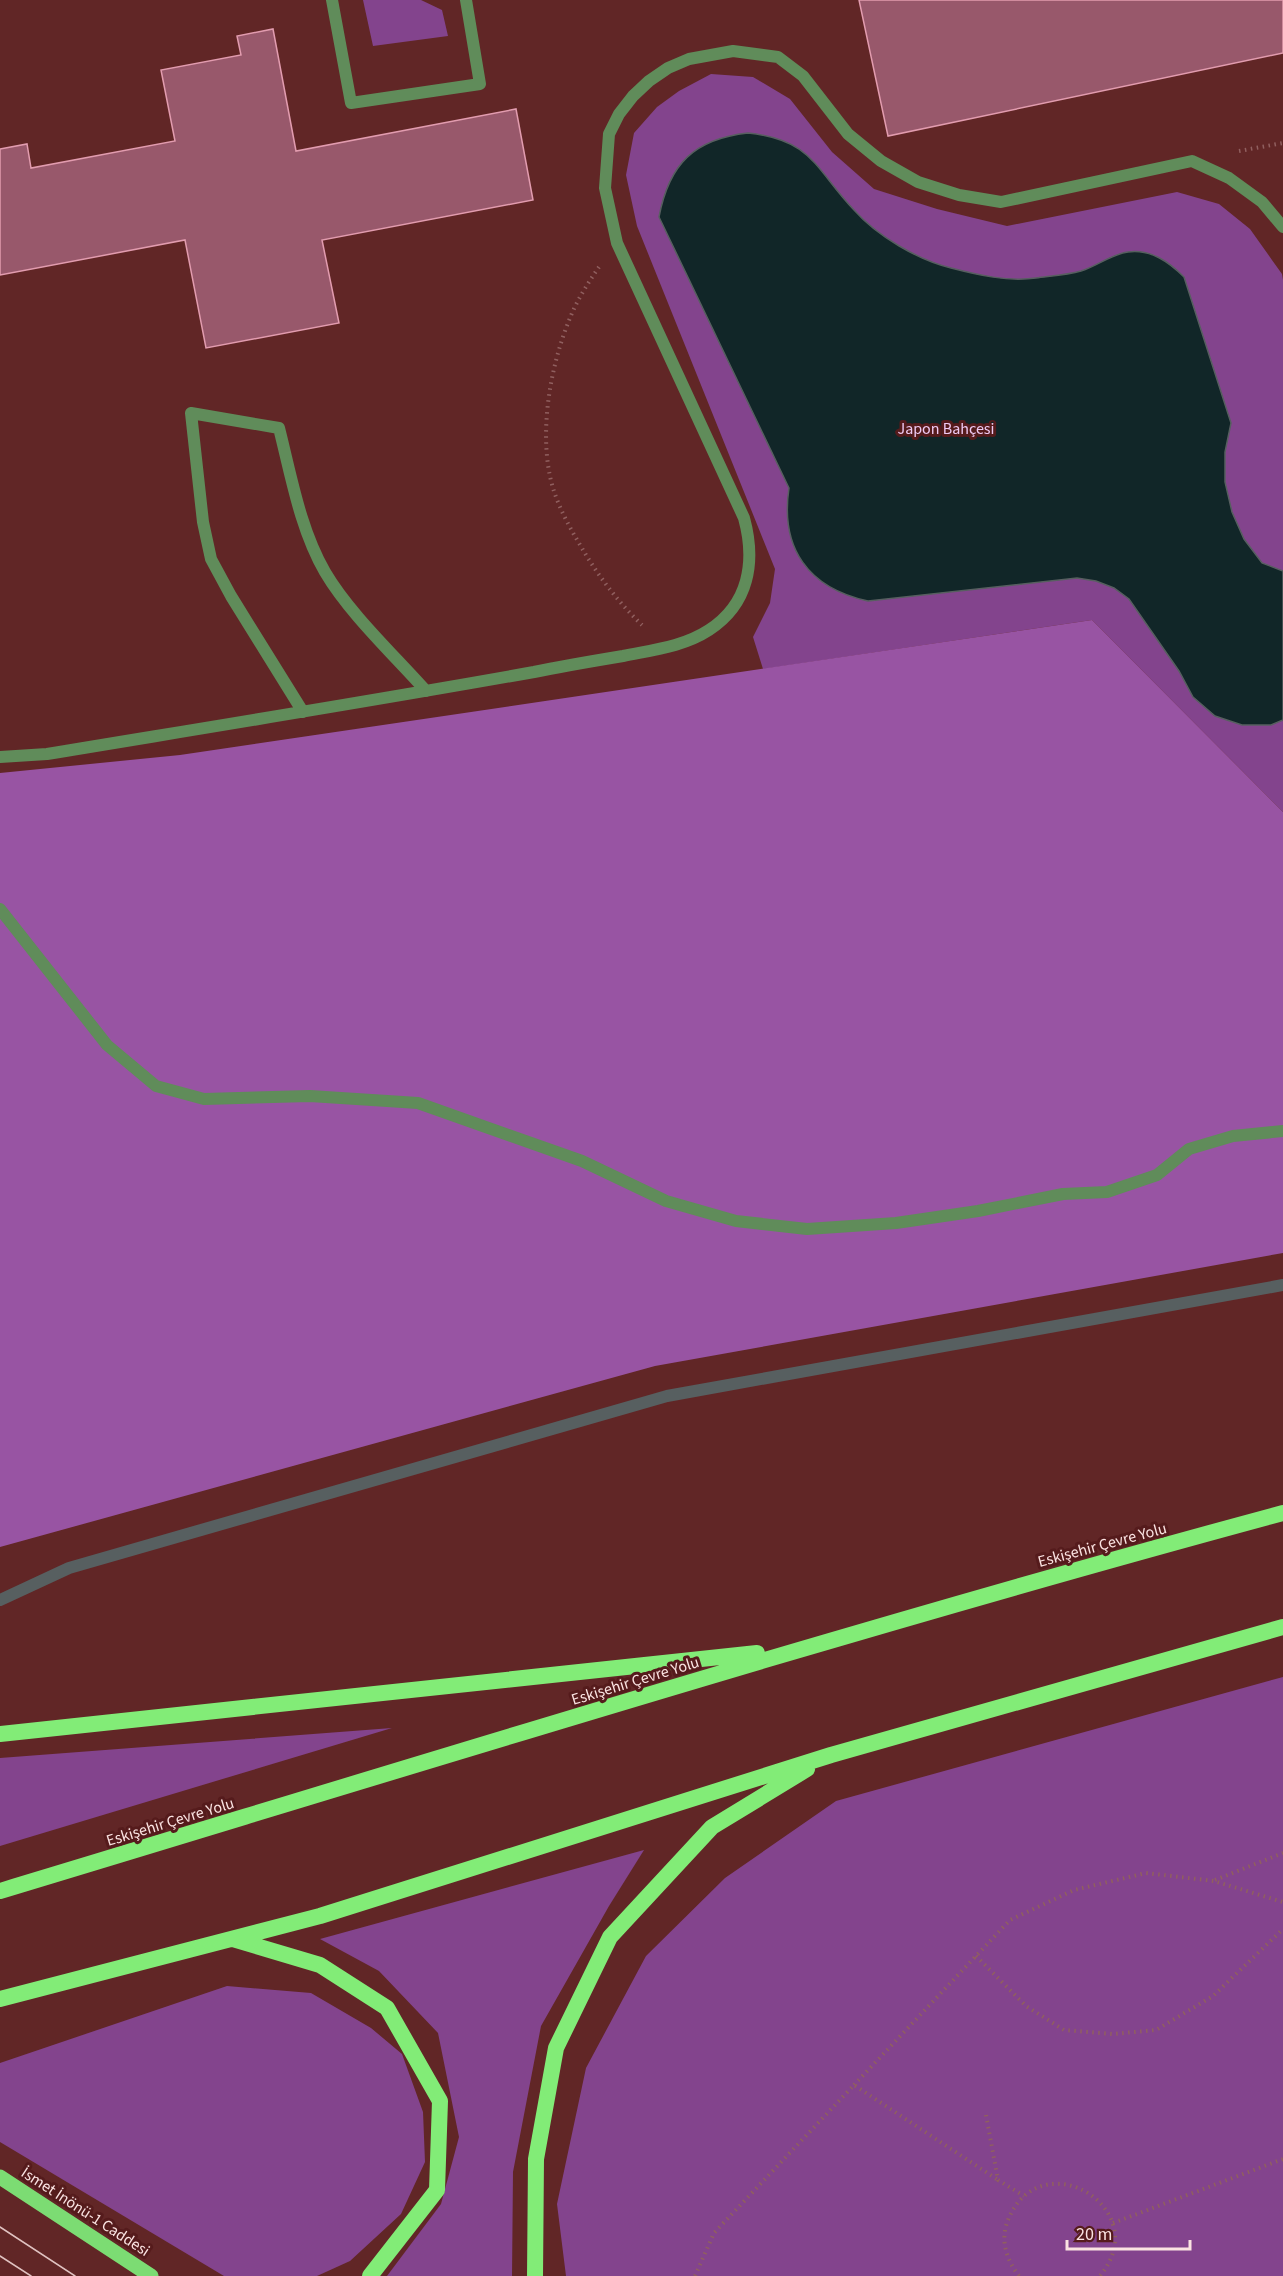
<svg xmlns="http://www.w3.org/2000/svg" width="1283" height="2276" viewBox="0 0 1283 2276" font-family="'Source Sans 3',sans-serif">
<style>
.green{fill:#83448d}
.forest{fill:#9854a3}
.water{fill:#112628;stroke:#575f60;stroke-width:1.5}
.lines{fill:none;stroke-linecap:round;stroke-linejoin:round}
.stream{stroke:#575f60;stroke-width:12}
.building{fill:#98586b;stroke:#e29caf;stroke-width:1.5}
.path{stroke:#905f5f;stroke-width:4;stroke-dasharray:1.5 4.5;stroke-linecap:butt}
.service{stroke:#608c5a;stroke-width:12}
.minor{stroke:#608c5a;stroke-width:12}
.primary{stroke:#7cdc73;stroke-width:15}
.trunk{stroke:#82ec77;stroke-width:16}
.tram{stroke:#e0c2c1;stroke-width:1.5}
.labels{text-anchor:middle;stroke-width:6;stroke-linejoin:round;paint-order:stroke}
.park-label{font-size:16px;fill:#eecaf3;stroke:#551b1c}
.street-label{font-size:16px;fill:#fbe3e2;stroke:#551b1c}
</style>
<rect width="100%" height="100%" fill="#612626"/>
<path class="green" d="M363,0H421L442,10L448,36L373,46Z
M711,74L753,77L790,99L832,152L874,189L937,209L1007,226L1177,192L1219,204L1250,229L1282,274L1283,280V812L1092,620L763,669L753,637L770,603L775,569L637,226L626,175L634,133L657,107L679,91Z
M1283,1677V2276H566L557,2204L586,2068L646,1956L725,1878L836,1801Z
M392,1728L0,1846V1758Z
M644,1850L609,1906L541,2026L513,2172L512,2276H387L441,2204L459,2137L438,2033L379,1971L320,1939Z
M227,1986L311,1993L371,2028L402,2054L423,2112L425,2162L401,2214L350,2261L317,2276H224L0,2142V2063Z"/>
<path class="forest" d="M1092,620L1283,812V1253L655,1366L0,1547V773L180,755Z"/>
<path class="water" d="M748,133C813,140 815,169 854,210C877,236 918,260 951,268C978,275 1008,282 1036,278C1051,276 1067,275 1081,271C1097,266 1112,254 1128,252C1151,249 1169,262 1184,277L1231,423L1225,452V482L1232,512L1244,539L1262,563L1283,571V720L1271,725H1242L1215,716L1193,697L1179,671L1129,599L1114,588L1096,581L1077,578L868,601C808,588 780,548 789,488L659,217C669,164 694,139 748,133Z"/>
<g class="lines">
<path class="stream" d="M0,1600L69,1568L667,1396L1283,1285"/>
</g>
<path class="building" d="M859,0H1283V53L888,136Z
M273,29L296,151L516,109L533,200L322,240L339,323L206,348L185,240L0,275V149L27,144L31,168L175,141L161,70L241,55L237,36Z"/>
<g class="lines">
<path class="path" d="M1239,151L1283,143
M599,267C588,283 577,300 570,318C549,369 536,444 556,497C563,516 573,533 583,550C599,577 619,603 642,625
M1215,1880L1283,1853
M976,1956L1026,2006L1064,2030L1113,2034L1156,2030L1213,1996L1283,1929
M854,2085L1010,1920L1074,1890L1146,1873L1214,1881L1283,1902
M986,2115L998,2180L1024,2196
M1113,2223L1283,2159
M695,2276L714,2233L854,2085L998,2180
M1019,2276C1006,2259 1000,2240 1008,2220C1040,2140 1156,2208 1100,2276"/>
<path class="service" d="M332,0L351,103L480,84L466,0
M303,712L231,596L211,559L203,522L191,413L279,428C291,475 300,529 325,572C349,613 394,655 426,691
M0,757L47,754C210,727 372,701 534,672C563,666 593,661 623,656C652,650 683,647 709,630C749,604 756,562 744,518L617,243L605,188L609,134L619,114L633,96L649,81L668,68L689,59L733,51L778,57L803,76L848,134L881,161L918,182L959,195L1001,202L1192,161L1229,178L1262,202L1283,227"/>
<path class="minor" d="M0,909L107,1045L156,1086L204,1099L310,1096L418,1103L582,1161L666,1201L736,1221L807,1229L896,1223L978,1211L1063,1194L1107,1192L1157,1175L1189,1149L1233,1136L1283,1131"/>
<path class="primary" d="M0,2177L151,2276"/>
<path class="trunk" d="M0,1734L757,1653
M0,1891C427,1762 853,1629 1283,1513
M233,1939L320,1965L387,2008L440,2101L437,2190L370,2276
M0,1999L320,1916L831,1755L1283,1627
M535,2276L536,2159L556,2048L610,1937L712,1827L807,1769"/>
<path class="tram" d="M0,2227L75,2276
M0,2256L31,2276"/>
</g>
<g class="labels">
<g class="park-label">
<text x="946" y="434">Japon Bahçesi</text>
</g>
<g class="street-label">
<text transform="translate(1102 1544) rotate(-15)" y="6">Eskişehir Çevre Yolu</text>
<text transform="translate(635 1680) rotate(-17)" y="6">Eskişehir Çevre Yolu</text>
<text transform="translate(170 1821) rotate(-17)" y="6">Eskişehir Çevre Yolu</text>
<text transform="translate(86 2211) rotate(33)" y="6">İsmet İnönü-1 Caddesi</text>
</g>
</g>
<path d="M1067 2240v9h123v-9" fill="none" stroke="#fbe3e2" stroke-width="3"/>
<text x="1076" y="2240" font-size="18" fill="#fbe3e2" stroke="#551b1c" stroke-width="4.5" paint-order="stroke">20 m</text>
</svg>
